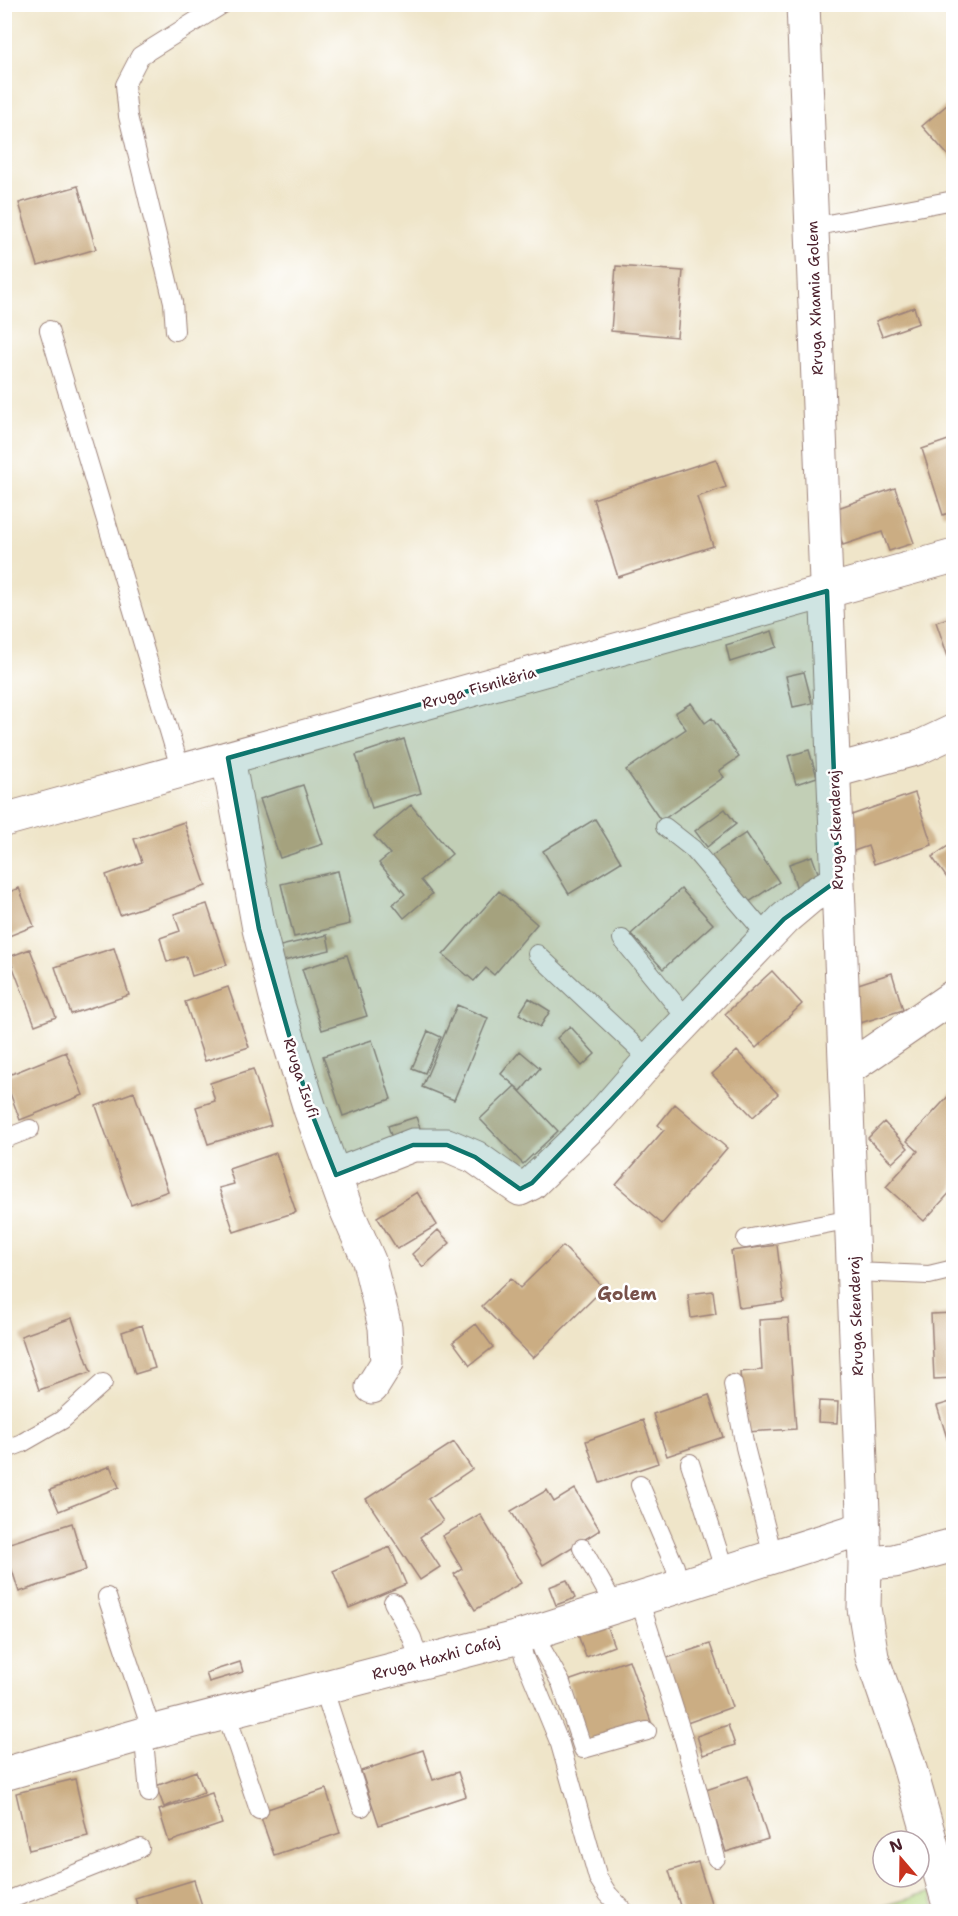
<svg xmlns="http://www.w3.org/2000/svg" width="958" height="1916" viewBox="0 0 958 1916" font-family="'Shantell Sans',sans-serif">
<style>
.green{fill:#b1d57e;stroke:#7e7a54;stroke-width:1.5}
.building{fill:#cbad83}
.lines{fill:none;stroke-linecap:round;stroke-linejoin:round}
.service-casing{stroke:#9c827a;stroke-width:20}
.minor-casing{stroke:#9c827a;stroke-width:35}
.tertiary-casing{stroke:#9c827a;stroke-width:35}
.service{stroke:#fff;stroke-width:18}
.minor{stroke:#fff;stroke-width:33}
.tertiary{stroke:#fff;stroke-width:33}
.marked{fill:#0f766e;fill-opacity:0.2;stroke:#0f766e;stroke-width:4.5;stroke-linejoin:round}
.labels{text-anchor:middle;stroke-width:5;stroke-linejoin:round;paint-order:stroke}
.street-label{font-size:15px;fill:#4a1f2b;stroke:#fff}
.quarter-label{font-size:18px;font-weight:bold;fill:#77514a;stroke:#fff}
</style>
<rect width="100%" height="100%" fill="#fff"/>
<filter id="ink" filterUnits="userSpaceOnUse"><feTurbulence type="fractalNoise" baseFrequency=".0167" numOctaves="2"/><feDisplacementMap in="SourceGraphic" scale="12" xChannelSelector="R" yChannelSelector="G"/><feConvolveMatrix kernelMatrix="1 2 1 2 8 2 1 2 1" color-interpolation-filters="sRGB"/></filter>
<filter id="wash" filterUnits="userSpaceOnUse"><feTurbulence type="fractalNoise" baseFrequency=".008" numOctaves="4" result="noise"/><feDisplacementMap in="SourceGraphic" scale="24" xChannelSelector="R" yChannelSelector="G"/><feGaussianBlur stdDeviation="1.35" result="paint"/><feColorMatrix in="noise" values="0 0 0 0 0 0 0 0 0 0 0 0 0 0 0 0 0 1.4 0 .05"/><feComposite in="paint" operator="in"/></filter>
<g filter="url(#wash)">
<rect width="100%" height="100%" fill="#efe5c9"/>
<path class="green" d="M931,1892L936,1912H864Z"/>
<g id="blocks">
<path class="building" d="M954,99V162L922,126Z
M78,186L96,249L38,266L19,203Z
M616,266L683,271L677,337L611,331Z
M914,307L919,323L882,336L876,321Z
M954,438V511L943,515L922,449Z
M716,459L726,487L697,497L713,546L618,577L593,499Z
M895,488L914,543L889,551L882,532L843,545L832,510Z
M954,616V671H953L936,622Z
M772,631L777,647L730,662L726,645Z
M804,672L812,703L793,707L786,676Z
M691,703L705,723L712,718L739,757L719,771L724,777L661,821L626,770L686,729L675,713Z
M404,739L421,793L372,808L356,755Z
M809,750L817,777L796,784L788,756Z
M303,785L323,844L280,858L260,799Z
M915,793L932,845L874,864L868,846L848,853L837,820Z
M411,805L452,854L421,880L432,894L404,918L393,904L405,894L379,863L390,854L374,836Z
M725,809L736,824L707,847L695,831Z
M595,819L621,862L569,894L543,851Z
M184,822L206,886L120,915L106,875L142,862L134,839Z
M746,833L779,882L737,910L704,861Z
M954,842V888L932,857Z
M812,856L821,881L797,889L789,864Z
M338,871L350,924L294,937L281,884Z
M19,888L34,926L4,938V894Z
M681,889L713,924L663,969L631,934Z
M499,891L537,924L494,975L486,968L474,981L443,955Z
M207,904L227,965L192,976L186,956L167,962L160,938L180,931L174,914Z
M327,935L330,950L275,963L272,948Z
M114,948L129,995L71,1014L55,967Z
M30,949L56,1017L35,1025L9,957Z
M347,955L367,1016L322,1030L302,969Z
M772,971L802,1004L756,1048L725,1014Z
M892,973L903,1010L857,1024L846,988Z
M228,987L249,1047L205,1061L185,1002Z
M529,998L550,1011L540,1027L519,1014Z
M457,1005L488,1018L454,1100L422,1087Z
M570,1026L595,1054L582,1066L557,1038Z
M428,1031L441,1037L425,1073L412,1068Z
M372,1040L391,1099L343,1116L323,1056Z
M520,1051L540,1068L521,1091L501,1074Z
M737,1051L778,1094L753,1117L712,1074Z
M66,1052L83,1095L20,1120L4,1077Z
M253,1069L271,1125L208,1144L196,1107L215,1101L210,1083Z
M515,1086L558,1131L523,1164L480,1119Z
M954,1090V1188L924,1221L886,1187L918,1151L907,1141Z
M134,1092L168,1191L131,1205L96,1106Z
M675,1104L727,1148L662,1224L616,1185L664,1130L658,1125Z
M416,1117L424,1139L395,1148L388,1126Z
M884,1122L908,1148L892,1163L868,1138Z
M276,1153L296,1212L234,1232L219,1188L234,1184L229,1169Z
M417,1192L437,1225L397,1249L377,1217Z
M438,1230L450,1243L423,1267L412,1254Z
M777,1245L784,1302L739,1308L731,1251Z
M563,1246L604,1288L533,1358L482,1306L511,1278L520,1288Z
M713,1291L716,1314L691,1318L688,1294Z
M954,1313V1378L934,1379L931,1314Z
M72,1318L91,1372L39,1390L21,1336Z
M788,1318L796,1429L745,1432L740,1372L762,1370L759,1320Z
M476,1324L493,1347L470,1365L453,1342Z
M142,1325L155,1368L135,1374L122,1332Z
M709,1395L723,1437L667,1456L653,1414Z
M819,1401L838,1402L837,1423L818,1422Z
M954,1401V1457H953L937,1406Z
M643,1420L658,1463L600,1483L586,1441Z
M454,1442L472,1469L428,1499L443,1521L420,1537L440,1567L420,1580L366,1499Z
M110,1466L119,1487L59,1511L50,1490Z
M575,1489L600,1530L543,1565L511,1511L547,1490L554,1502Z
M480,1514L521,1583L475,1610L454,1574L462,1569L442,1536Z
M72,1523L86,1570L19,1592L4,1545Z
M390,1547L406,1584L349,1608L333,1571Z
M567,1580L575,1598L556,1605L549,1587Z
M605,1622L614,1646L586,1657L577,1632Z
M710,1644L732,1707L687,1723L664,1659Z
M629,1660L651,1722L589,1743L568,1681Z
M240,1662L243,1672L209,1682L206,1673Z
M728,1725L735,1745L703,1755L697,1736Z
M423,1750L433,1780L458,1772L466,1796L379,1825L361,1771Z
M196,1771L204,1792L164,1807L156,1786Z
M748,1776L768,1839L726,1852L706,1790Z
M75,1779L88,1836L29,1850L16,1793Z
M326,1789L340,1833L274,1855L259,1812Z
M212,1793L222,1824L169,1842L159,1810Z
M698,1862L714,1912H682L669,1871Z
M194,1880L204,1912H139L135,1898Z"/>
</g>
</g>
<g filter="url(#ink)">
<use href="#blocks" fill-opacity="0" stroke="#9c827a" stroke-width="1.5"/>
<g class="lines">
<defs>
<path id="service" d="M812,227L954,200
M49,330L181,771
M175,331L173,302L128,116L125,85L140,56L223,4
M665,827L693,849L768,937
M622,939L688,1020
M537,954L650,1060
M4,1139L30,1129
M746,1239L852,1219
M854,1272L929,1275L954,1269
M733,1384L745,1447L773,1556
M4,1450L22,1443L62,1420L103,1383
M690,1463L725,1572
M640,1485L675,1567L679,1586
M582,1548L608,1594L612,1607
M107,1597L152,1732
M639,1599L684,1740L716,1858
M393,1602L412,1638L420,1663
M536,1631L543,1651L561,1683L583,1749L647,1731
M519,1637L524,1657L560,1744L598,1878L608,1894L625,1912
M323,1687L362,1807
M226,1713L259,1810
M140,1735L145,1751L149,1793
M4,1902L140,1848"/>
<path id="minor" d="M803,4L865,1563L864,1608L872,1657L908,1762L951,1912
M228,758L259,929L278,1005L310,1109L347,1211L369,1261L385,1327L387,1363L372,1387
M834,771L918,748L954,731
M846,1070L954,996
M336,1175L413,1145H447L475,1157L520,1189L532,1183L600,1117L657,1052L784,919L810,897L838,880
M865,1563L894,1561L954,1545
M4,1774L140,1735L519,1637L864,1528"/>
<path id="tertiary" d="M4,820L954,556"/>
</defs>
<use href="#service" class="service-casing"/>
<use href="#minor" class="minor-casing"/>
<use href="#tertiary" class="tertiary-casing"/>
<use href="#service" class="service"/>
<use href="#minor" class="minor"/>
<use href="#tertiary" class="tertiary"/>
</g>
</g>
<path class="marked" d="M827,591L838,880L784,919L532,1183L520,1189L475,1157L447,1145H413L336,1175L310,1109L259,929L228,758Z"/>
<g class="labels">
<g class="street-label">
<text transform="translate(815 298) rotate(-92)" y="5">Rruga Xhamia Golem</text>
<text transform="translate(479 688) rotate(-16)" y="5">Rruga Fisnikëria</text>
<text transform="translate(836 830) rotate(-92)" y="5">Rruga Skenderaj</text>
<text transform="translate(301 1078) rotate(72)" y="5">Rruga Isufi</text>
<text transform="translate(856 1316) rotate(-92)" y="5">Rruga Skenderaj</text>
<text transform="translate(436 1658) rotate(-15)" y="5">Rruga Haxhi Cafaj</text>
</g>
<g class="quarter-label">
<text x="627" y="1300">Golem</text>
</g>
</g>
<rect width="958" height="1916" fill="none" stroke="#fff" stroke-width="24"/>
<g transform="translate(901 1859) rotate(340)"><circle r="28" fill="#ffffff" stroke="#b7a5aa" stroke-width="1.5"/>
<path d="M0-4.5L10 22L0 15L-10 22Z" fill="#c8321e"/>
<text y="-9" font-size="16" font-weight="bold" text-anchor="middle" fill="#4a1f2b">N</text>
</g>
</svg>
